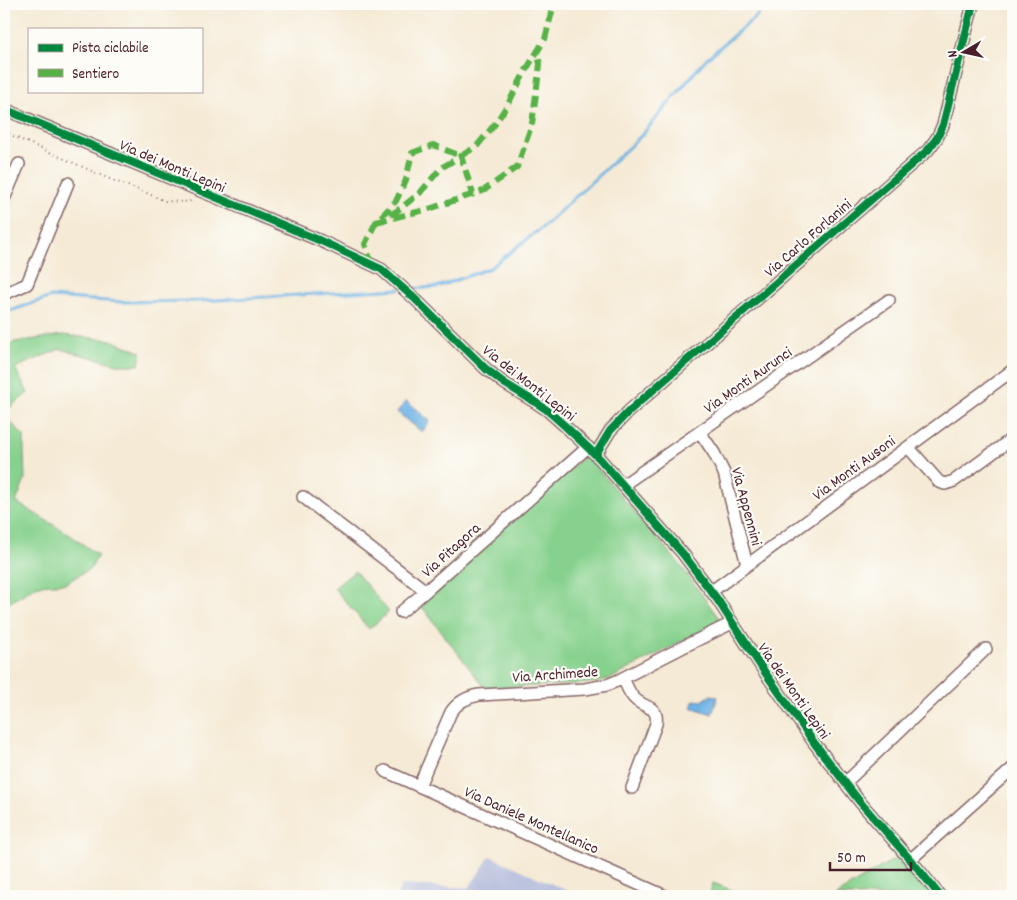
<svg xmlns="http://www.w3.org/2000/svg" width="1017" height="900" viewBox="0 0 1017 900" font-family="Dekko,sans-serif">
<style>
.industrial{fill:#bcc3de}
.green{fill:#86d18d;stroke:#68785c}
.water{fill:#6eb3e4;stroke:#5c6988}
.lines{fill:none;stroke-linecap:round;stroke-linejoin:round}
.stream{stroke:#6eb3e4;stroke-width:3}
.minor-casing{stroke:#866666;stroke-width:14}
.path{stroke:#866666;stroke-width:2;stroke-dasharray:1 4;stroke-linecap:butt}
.minor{stroke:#fff;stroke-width:11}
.quiet{stroke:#57b146;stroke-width:6;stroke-dasharray:12 6;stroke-linecap:butt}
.cycleway-casing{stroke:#fdfcf7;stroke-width:11}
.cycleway{stroke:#00873e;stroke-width:8}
.labels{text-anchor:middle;stroke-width:4.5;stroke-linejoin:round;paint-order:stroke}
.street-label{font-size:16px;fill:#4a1f2b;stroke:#fdfcf7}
</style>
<rect width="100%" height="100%" fill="#fdfcf7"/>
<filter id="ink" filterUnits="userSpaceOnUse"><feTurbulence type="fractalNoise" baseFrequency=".02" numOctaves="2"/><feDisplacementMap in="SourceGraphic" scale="10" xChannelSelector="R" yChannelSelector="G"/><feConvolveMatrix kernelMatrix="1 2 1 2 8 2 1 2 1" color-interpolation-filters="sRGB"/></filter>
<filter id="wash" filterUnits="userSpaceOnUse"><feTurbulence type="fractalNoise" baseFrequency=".0096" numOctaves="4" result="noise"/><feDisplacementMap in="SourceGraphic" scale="20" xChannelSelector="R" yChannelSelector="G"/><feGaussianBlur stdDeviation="1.12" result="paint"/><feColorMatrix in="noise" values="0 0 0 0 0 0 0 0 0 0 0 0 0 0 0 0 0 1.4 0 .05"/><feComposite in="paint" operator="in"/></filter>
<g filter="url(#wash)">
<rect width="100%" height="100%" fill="#f5ead5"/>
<path class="industrial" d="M490,856L579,896H397L402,885L469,888Z"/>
<path class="green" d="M63,335L111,340L141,352L139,365H121L60,349L15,368L28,393L4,412V347L15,342Z
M4,415L24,436V454L25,480L16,502L70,535L98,555L91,568L66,583L38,585L4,606Z
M586,455L681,566L721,621L709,629L682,641L612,678L598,682L576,684L485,688L419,603Z
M355,571L389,612L369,629L334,588Z
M899,856L922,881L933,896H834Z
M713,883L747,896H709Z"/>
<path class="water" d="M406,401L430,421L422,432L397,412Z
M711,695L718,697L712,714L691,707L694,700L702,701Z"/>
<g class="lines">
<path class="stream" d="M409,289L437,287L490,268L544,226L642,135L706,59L759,14
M4,313L51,297L121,302L200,301L400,289"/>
</g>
</g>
<g filter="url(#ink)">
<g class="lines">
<defs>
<path id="minor" d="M4,109L321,241L381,269L414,298L486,369L504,383L535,402L547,410L565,426L600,459L683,554L717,599L764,671L815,744L860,802L920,871L940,896
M4,199L19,164
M4,294L27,284L68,183
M700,432L714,453L724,473L747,565
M908,447L939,482L945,484L954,481L1013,438
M596,454L610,431L629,411L928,150L937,138L943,125L973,4
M623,485L889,300
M303,497L426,591L588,447
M712,591L1013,370
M401,612L426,591
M623,678C627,686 629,694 635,699C645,709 659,705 656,724L632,788
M385,771L665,896
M845,783L986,649
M419,786L451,712C458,702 467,697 479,695L585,689L607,685L619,680L685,646L732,623
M910,860L1013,768"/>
</defs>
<use href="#minor" class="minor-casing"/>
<path class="path" d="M4,132L112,180L147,193L165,201L189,202L193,199"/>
<use href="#minor" class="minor"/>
<path class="quiet" d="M390,215L398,210L420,193L441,168L461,156L473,194
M376,222L429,209L483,191L517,167L532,124L540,64L537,51
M372,265L365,244L376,222L396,201L406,180L412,153L433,145L461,156L477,146L495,124L508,104L526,70L545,39L554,4"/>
<defs>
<path id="cycleway" d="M4,109L321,241L381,269L414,298L486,369L504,383L535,402L547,410L565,426L600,459L683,554L717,599L764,671L815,744L860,802L920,871L940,896
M596,454L610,431L629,411L928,150L937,138L943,125L973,4"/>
</defs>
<use href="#cycleway" class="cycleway-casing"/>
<use href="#cycleway" class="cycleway"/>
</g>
</g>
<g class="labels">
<g class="street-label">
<text transform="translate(173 165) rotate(23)" y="6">Via dei Monti Lepini</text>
<text transform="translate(807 237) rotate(-41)" y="6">Via Carlo Forlanini</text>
<text transform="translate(747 379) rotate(-35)" y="6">Via Monti Aurunci</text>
<text transform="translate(530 382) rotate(38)" y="6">Via dei Monti Lepini</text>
<text transform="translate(853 467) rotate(-36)" y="6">Via Monti Ausoni</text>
<text transform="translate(748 506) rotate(75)" y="6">Via Appennini</text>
<text transform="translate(450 549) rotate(-42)" y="6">Via Pitagora</text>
<text transform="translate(555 673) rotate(-4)" y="6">Via Archimede</text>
<text transform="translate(795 690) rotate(55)" y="6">Via dei Monti Lepini</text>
<text transform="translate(532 819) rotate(24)" y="6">Via Daniele Montellanico</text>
</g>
</g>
<rect width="1017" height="900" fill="none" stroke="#fdfcf7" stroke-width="20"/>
<rect x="28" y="28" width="175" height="65" fill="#fdfcf7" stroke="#b5a4a5"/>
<rect x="38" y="44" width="25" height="8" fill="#00873e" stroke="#b5a4a5"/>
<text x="72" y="52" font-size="15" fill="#4a1f2b">Pista ciclabile</text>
<rect x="38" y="69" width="25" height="8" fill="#57b146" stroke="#b5a4a5"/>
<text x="72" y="78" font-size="15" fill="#4a1f2b">Sentiero</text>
<g transform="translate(964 52) rotate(261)" stroke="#fdfcf7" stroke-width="4" paint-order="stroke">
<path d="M0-4L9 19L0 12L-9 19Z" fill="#4a1f2b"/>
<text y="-8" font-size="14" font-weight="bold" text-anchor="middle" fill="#4a1f2b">N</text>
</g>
<path d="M830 862v8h81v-8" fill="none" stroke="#4a1f2b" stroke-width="2.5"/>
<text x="837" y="862" font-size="15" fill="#4a1f2b" stroke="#fdfcf7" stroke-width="4" paint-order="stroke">50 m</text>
</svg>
